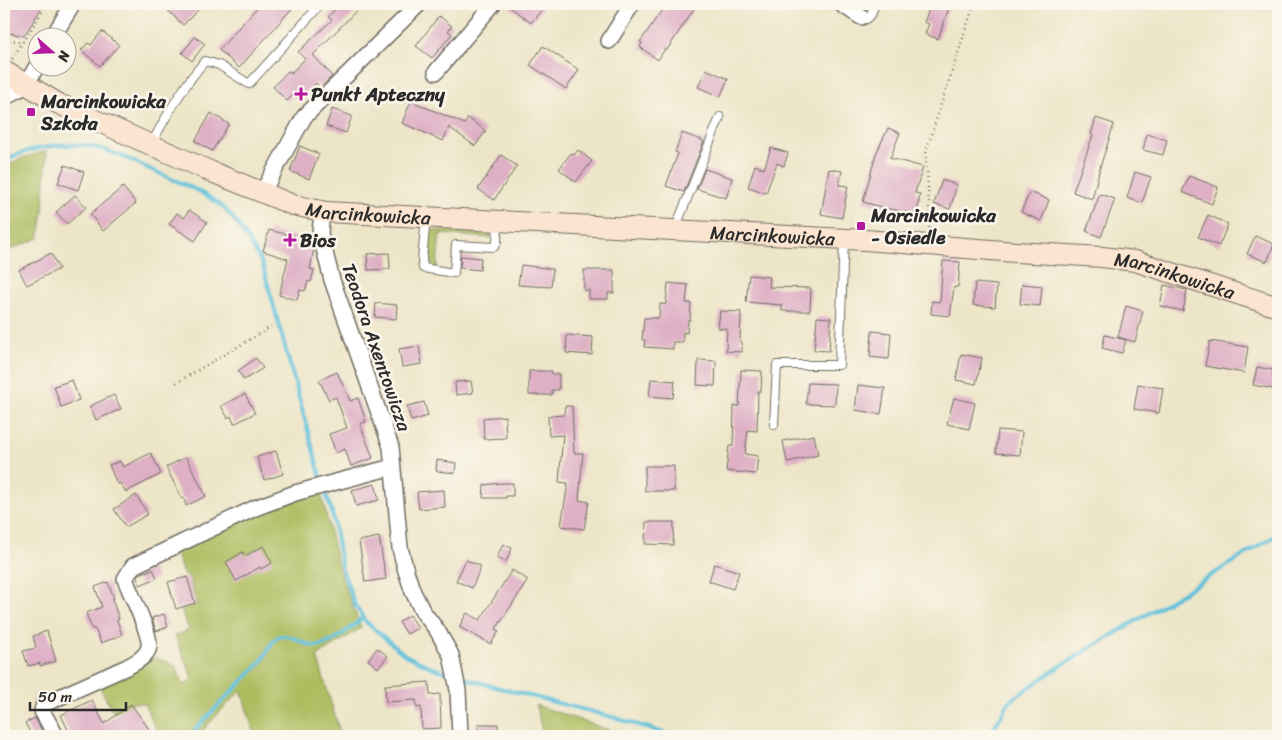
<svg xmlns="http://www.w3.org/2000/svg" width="1282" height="740" viewBox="0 0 1282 740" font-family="Sriracha,sans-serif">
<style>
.green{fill:#adbd60;stroke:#6c7446}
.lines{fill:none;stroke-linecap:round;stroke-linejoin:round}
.stream{stroke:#5cc0da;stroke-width:4}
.building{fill:#deafc5}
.lane-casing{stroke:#6f6c62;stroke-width:10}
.street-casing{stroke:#6f6c62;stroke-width:18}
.secondary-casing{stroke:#6f6c62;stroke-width:22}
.path{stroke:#6f6c62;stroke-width:2.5;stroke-dasharray:1 4;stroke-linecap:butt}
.lane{stroke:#fff;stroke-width:8}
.street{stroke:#fff;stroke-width:15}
.secondary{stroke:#fce5d0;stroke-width:20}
.poi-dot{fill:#b5179e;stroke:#fbf7ec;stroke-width:2}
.labels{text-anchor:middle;stroke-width:5;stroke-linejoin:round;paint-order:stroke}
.poi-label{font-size:19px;font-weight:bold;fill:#2b2b2b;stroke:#fbf7ec;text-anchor:start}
.street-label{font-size:19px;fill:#2b2b2b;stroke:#fbf7ec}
</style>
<rect width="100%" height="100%" fill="#fbf7ec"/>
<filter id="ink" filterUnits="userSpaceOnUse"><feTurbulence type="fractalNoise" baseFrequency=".02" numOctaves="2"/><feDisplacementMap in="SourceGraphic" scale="10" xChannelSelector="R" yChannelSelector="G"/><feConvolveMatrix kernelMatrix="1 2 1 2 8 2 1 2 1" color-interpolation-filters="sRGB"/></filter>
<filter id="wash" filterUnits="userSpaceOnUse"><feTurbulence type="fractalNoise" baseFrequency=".0096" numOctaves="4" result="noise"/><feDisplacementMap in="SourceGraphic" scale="20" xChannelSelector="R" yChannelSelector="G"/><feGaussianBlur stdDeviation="1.12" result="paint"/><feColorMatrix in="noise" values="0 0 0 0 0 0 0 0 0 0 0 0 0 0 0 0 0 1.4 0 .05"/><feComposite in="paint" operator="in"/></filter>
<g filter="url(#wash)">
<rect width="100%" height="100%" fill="#ede5c7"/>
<path class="green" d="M47,151L43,212L39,238L4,252V167L22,158Z
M432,230L483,232L490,234L491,236L490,238L440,234L437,267H435L427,261L429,233Z
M321,492L339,570L361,628L317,656L341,736H255L241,690L197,736H159L144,703H131L114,713L97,682L155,658L175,665L183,685L193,679L175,636L189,630L181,610L197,604L188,575L184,576L175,552L222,526Z
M536,705L627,736H543Z"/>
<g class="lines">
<path class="stream" d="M4,161C27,148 63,142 89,146C114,150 140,165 163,175C182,184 203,191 220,205C237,219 251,245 262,263L322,482
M324,488L332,512L342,569L355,605L366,622L405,655L433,668L449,673
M458,676L488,685L612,717L674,736
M189,736C212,711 237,687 261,662C267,655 270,641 278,637C291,631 305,648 318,646C333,643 352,628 363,617
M989,736L1010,701L1034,684L1059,667L1189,589L1278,534"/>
</g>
<g id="blocks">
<path class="building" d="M4,4H44L24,36L4,32Z
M161,4H193L199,9L183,25Z
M260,4H296L239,68L219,50Z
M340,4H350L357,10L313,55L332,76L321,88L316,83L300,100L294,94L287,101L273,87L288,71L291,73L305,59L298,52L332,20L328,17Z
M506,4H537L543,8L531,23Z
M666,4H697L667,50L665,49L658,60L640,47L642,43L640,42Z
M931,4H938L949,8L938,39L925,34L929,24L924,22Z
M439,16L452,26L448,31L452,34L432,58L416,46Z
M102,31L119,45L100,66L81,50L88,43L91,45Z
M195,37L205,44L192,61L182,53Z
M543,46L579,70L566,89L530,65Z
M706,69L728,79L720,97L698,87Z
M411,101L465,124L468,118L486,131L475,146L449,127L443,141L402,123Z
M332,109L352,116L346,133L326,126Z
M211,113L229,124L212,151L195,141Z
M1096,118L1114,124L1101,164L1092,199L1073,192L1093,135L1091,134Z
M888,128L900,133L890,158L923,167L915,193L920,194L917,214L885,208L863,202L876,154Z
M682,133L704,141L684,192L666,186L678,153L675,152Z
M1147,134L1167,140L1163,155L1143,150Z
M300,146L319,154L309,179L290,171Z
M771,148L788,153L784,166L777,163L766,193L748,187L755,165L764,169Z
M578,150L592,161L576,182L559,169L571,153L574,155Z
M501,155L517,166L494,200L478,189Z
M65,165L84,172L78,190L58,183Z
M705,169L732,178L726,198L697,189Z
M829,169L842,171L839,185L848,186L842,218L821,214Z
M1135,172L1151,177L1142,203L1127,198Z
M1189,176L1218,187L1212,204L1182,192Z
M942,180L957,185L950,209L934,204Z
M123,187L136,203L103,231L90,214Z
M1030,192L1049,200L1041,221L1021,212Z
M1100,194L1115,199L1101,237L1086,231Z
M75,195L86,207L67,224L56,212Z
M189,210L207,222L195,241L169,224L177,213L184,218Z
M1208,215L1228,224L1219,246L1198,237Z
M269,230L298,237L307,241L305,247L314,249L310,269L314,270L311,282L308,281L305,291L300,290L297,300L279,295L288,259L263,251Z
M1255,236L1274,244L1267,262L1247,254Z
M51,253L59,269L27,285L19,270Z
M389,253L390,269L368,270L367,254Z
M461,256L481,258L480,270L460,268Z
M943,261L960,262L958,287H954L950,316L931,314L932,301L940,302Z
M521,265L553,269L551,287L518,285Z
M584,270H614V293H608V299H589V290L584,291Z
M749,275L770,277L769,287L811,288L810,311H782V305L746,302Z
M668,283L688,285L686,303H691L690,320H688L687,333L683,332V342H673V349L644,347L645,340H642L644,318H659L660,304H666Z
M975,283L997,285L995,307L973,305Z
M1022,284L1042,286L1040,306L1020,304Z
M1164,285L1187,290L1183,311L1160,306Z
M376,303L397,305L396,319L375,317Z
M1126,306L1143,311L1135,342L1118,337Z
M720,311L741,312L740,342H742V352L726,351L727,329L718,328Z
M817,317L831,318L829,351L814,350Z
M872,331L891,333L889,359L870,357Z
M567,335L593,337L592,355L566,353Z
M1105,335L1126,340L1122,353L1102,348Z
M1210,341L1248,347L1244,373L1205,366Z
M419,346L422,364L402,367L399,349Z
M961,354L982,358L976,384L956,380Z
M256,358L263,368L244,380L238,371Z
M698,360L716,361L715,386L697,385Z
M1257,367L1273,370L1272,376L1278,377V390L1253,385Z
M741,370L762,371L761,391H758L757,431L748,430L745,454L758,456L756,474L726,471L729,446H733L734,406H739Z
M529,371H552V374H559V390H552V395H529Z
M337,372L350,401L358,398L366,422L360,424L373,458L351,466L345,449L336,453L329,434L347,428L336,397L329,400L319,380Z
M651,379L675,381L673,398L649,396Z
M72,380L79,400L61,407L54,386Z
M471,381L473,393L456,395L455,382Z
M808,383L836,384L835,405L806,404Z
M1138,384L1163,388L1159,413L1134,409Z
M858,385L885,388L881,414L855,410Z
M245,394L255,413L234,424L231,416L228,418L221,406Z
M114,395L121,409L96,420L90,406Z
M954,398L975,403L969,429L947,424Z
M424,402L428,416L411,421L407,406Z
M565,406H572L574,453H583L579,500L589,502L584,529L561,526L568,483L559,482L563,435L549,436L548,416L564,415Z
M505,416L506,438L484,439L483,418Z
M998,430L1022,432L1020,455L996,453Z
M814,435L818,455L787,462L783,441Z
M276,451L283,474L264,480L257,457Z
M151,453L161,474L126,492L120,483L117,484L109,465L120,461L123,467Z
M186,457L206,496L186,506L184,498L182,499L166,467Z
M437,460L456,463L455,473L436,471Z
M645,466H674V491H645Z
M501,483H513V496H506V498H483L484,485Z
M375,484L379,500L356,506L352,490Z
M444,490L445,507L419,509L417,492Z
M136,495L148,514L126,527L114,509Z
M646,522H674L673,545L645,544Z
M379,537L386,579L365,582L359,541Z
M503,544L512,548L506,562L497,558Z
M263,546L272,563L261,569L260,567L236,581L226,562L243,552L245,556Z
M466,560L481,566L472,588L456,581Z
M714,564L739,572L733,589L709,581Z
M153,569L157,578L140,585L137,577L139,574Z
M512,570L528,580L496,629L499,631L491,644L459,627L467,613L480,620Z
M187,577L195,603L176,609L168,582Z
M108,582L114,599H112L119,619L117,620L122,635L101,643L95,629H92L86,613L102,607L95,587Z
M164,614L168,627L156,631L152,618Z
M410,615L418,628L407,634L399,622Z
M47,631L56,661L40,666V663L28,666L23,651L36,648L33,636Z
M377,648L388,656L378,668L368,660Z
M429,682L430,695L440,694L441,728L422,729L421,707L417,708L416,700L386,702L385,685Z
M92,700L104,724L131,704L154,736H71L61,715Z
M35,718L45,736H32L25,723Z
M478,724H498V736H478Z"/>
</g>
</g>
<g filter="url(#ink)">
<use href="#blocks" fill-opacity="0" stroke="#6f6c62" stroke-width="1"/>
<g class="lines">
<defs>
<path id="lane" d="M861,17L867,19L871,15L875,4
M152,143C167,114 183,86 205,61L219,65L249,84L321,4
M426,217L422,260L423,268L454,273L456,245L494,247L497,242L498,223
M678,229L679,219L720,117
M774,425L777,365H839L844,240"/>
<path id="street" d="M841,4L861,17
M52,38L73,4
M609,41L632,4
M436,72L493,4
M4,98L26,85L38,64
M262,193L304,117L419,4
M322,211L320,233L332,280L391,447L400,548L406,571L413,592L423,612L437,630L451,655L458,690L460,736
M56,736L42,711L44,704L127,667C135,663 148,656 149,646C151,635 130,592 125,579L133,566L255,508L295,493L392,467"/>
<g id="secondary">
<path id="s1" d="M4,71L59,104L212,172L293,205L326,212L865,240L1016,252L1102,257L1135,261L1278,307"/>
</g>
</defs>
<use href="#lane" class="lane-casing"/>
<use href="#street" class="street-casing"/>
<use href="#secondary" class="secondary-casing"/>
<path class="path" d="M4,39L23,42
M12,59L47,4
M929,228V206L926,151L974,4
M176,383L271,327"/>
<use href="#lane" class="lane"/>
<use href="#street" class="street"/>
<use href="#secondary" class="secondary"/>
</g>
</g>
<g class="poi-dot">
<path d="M298.5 86.5h5v5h5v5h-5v5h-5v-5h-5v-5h5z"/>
<rect x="26" y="107" width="10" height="10" rx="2.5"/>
<rect x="856" y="221" width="10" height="10" rx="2.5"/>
<path d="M287.5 232.5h5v5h5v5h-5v5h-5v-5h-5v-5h5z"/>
</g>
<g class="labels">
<g class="poi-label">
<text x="311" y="101">Punkt Apteczny</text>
<text x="41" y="108">Marcinkowicka<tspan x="41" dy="22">Szkoła</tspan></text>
<text x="871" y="222">Marcinkowicka<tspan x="871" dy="22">- Osiedle</tspan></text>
<text x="300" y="247">Bios</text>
</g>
<g class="street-label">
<text dy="7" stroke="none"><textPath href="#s1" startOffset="395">Marcinkowicka</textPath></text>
<text dy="7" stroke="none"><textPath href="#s1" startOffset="800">Marcinkowicka</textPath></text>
<text dy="7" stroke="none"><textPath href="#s1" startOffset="1205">Marcinkowicka</textPath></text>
<text transform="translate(377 347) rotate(71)" y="7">Teodora Axentowicza</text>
</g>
</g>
<rect width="1282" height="740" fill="none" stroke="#fbf7ec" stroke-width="20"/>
<g transform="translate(52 52) rotate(110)"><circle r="24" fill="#fbf7ec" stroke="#a8a59f"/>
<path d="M0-4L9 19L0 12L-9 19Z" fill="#b5179e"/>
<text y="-8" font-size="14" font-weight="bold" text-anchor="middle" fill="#2b2b2b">N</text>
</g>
<path d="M30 702v8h96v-8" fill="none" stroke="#2b2b2b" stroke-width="2.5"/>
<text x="38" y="702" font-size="15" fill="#2b2b2b" stroke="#fbf7ec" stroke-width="4" paint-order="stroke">50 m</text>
</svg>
